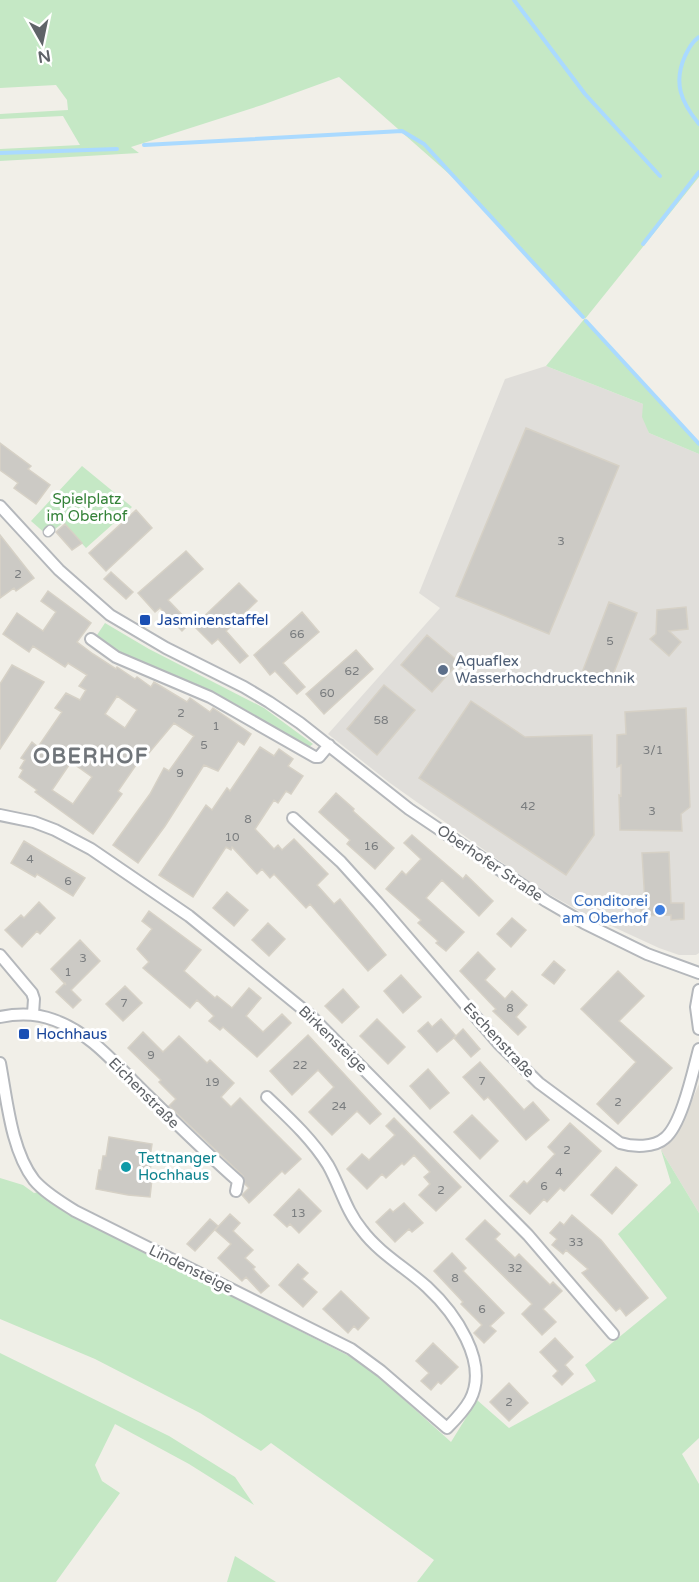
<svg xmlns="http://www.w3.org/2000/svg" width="699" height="1582" viewBox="0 0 699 1582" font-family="'Varela Round',sans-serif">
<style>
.industrial{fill:#e0deda}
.education{fill:#e1ded6}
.green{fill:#c5e8c5}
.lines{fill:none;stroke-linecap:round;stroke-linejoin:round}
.stream{stroke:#aadaff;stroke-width:4}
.building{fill:#cccac5;stroke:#d6d1c6;stroke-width:1.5;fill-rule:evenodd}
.pedestrian-casing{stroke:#b5b8bc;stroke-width:11}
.minor-casing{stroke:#b5b8bc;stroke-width:14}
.pedestrian{stroke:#fff;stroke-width:8}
.minor{stroke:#fff;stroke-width:10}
.transit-dot{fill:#1a4fb4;stroke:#fff;stroke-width:2}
.service-dot{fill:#5c6f8a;stroke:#fff;stroke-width:2}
.shop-dot{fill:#3f7fe0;stroke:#fff;stroke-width:2}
.culture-dot{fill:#0f9aa8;stroke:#fff;stroke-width:2}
.labels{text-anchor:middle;stroke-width:6;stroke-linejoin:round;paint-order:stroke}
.number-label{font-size:12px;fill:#7a7d7f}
.park-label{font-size:15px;fill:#348238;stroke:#fff}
.transit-label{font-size:15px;fill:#164399;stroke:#fff;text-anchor:start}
.service-label{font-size:15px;fill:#4e5e75;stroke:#fff;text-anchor:start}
.street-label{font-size:15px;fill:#5f6368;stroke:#fff}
.shop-label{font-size:15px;fill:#366cbe;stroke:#fff;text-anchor:end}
.culture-label{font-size:15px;fill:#0d838f;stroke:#fff;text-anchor:start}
.district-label{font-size:21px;font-weight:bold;letter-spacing:1.5px;fill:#70757a;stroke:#fff}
</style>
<rect width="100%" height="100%" fill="#f1efe8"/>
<path class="industrial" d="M546,366L643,404L649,433L699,454V953L696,955H679L659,948L581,912L538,888L390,783L328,734L440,608L419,593L505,379Z"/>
<path class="education" d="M699,1084V1213L661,1150L686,1115Z"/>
<path class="green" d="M0,0H699V177L585,319L699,442V454L649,433L642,417L643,404L546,366L585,318L473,195L339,77L262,105L131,147L139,153L0,161V149L80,145L63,116L0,119V114L68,110L67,100L56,85L0,88Z
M82,466L132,507L86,548L63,523L47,535L31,521Z
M105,623L149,649L264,708L313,744L309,747H304C276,728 247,709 217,695C176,675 133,662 95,638Z
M661,1150L699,1213V1438L682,1454L699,1484V1582H417L434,1560L271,1443L261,1451L200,1413L95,1359L0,1319V1178L23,1185L34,1193L39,1192L55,1206L349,1356L380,1378L451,1442L477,1400L509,1428L596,1381L585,1365L667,1298L618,1234L671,1183Z
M0,1353L169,1436L235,1477L254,1505L189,1464L115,1424L95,1465L102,1481L120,1493L56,1582H0Z
M235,1556L276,1582H227Z"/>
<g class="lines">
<path class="stream" d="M514,0L585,94L660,176
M699,37C692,42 689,48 685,56C673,83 681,102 699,124
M144,145L402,131L424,144L583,317
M0,153L117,149
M643,244L699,172
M586,321L699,444"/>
</g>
<path class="building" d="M526,428L619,466L549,634L456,596Z
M0,443L31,466L28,469L50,485L36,504L14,488L18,483L0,470Z
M136,510L152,528L106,571L89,553Z
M65,524L82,543L72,550L56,532Z
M0,535L34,578L16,591L14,588L0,598Z
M186,551L203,569L168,600L190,623L182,631L160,608L155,612L138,593Z
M111,572L133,592L126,599L104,579Z
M239,583L257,601L226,631L248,656L240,663L218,639L212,644L194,626Z
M48,591L91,623L77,642L93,654L116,669L117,667L135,679L137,677L151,687L154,682L187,702L190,698L210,712L213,708L251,734L244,745L238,741L218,771L204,765L165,826L138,863L113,845L150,794L164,768L169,771L194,736L174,723L148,754L145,752L118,791L122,794L93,834L35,792L37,790L19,777L23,770L20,768L25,760L21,758L32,742L38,747L62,712L55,708L66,693L80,700L86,690L79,686L87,675L68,663L65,667L33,646L29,652L3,634L17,613L43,631L56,612L41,601ZM117,696L137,710L125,728L105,714ZM71,762L92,777L73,804L52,790Z
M609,602L637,613L611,680L583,670Z
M686,607L688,629L669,631L681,642L669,656L650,639L656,634L657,610Z
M302,612L319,632L283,663L305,687L297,694L275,671L270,675L254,655Z
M427,635L459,662L432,692L401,665Z
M356,650L373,669L324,714L306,694Z
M12,665L44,682L0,749V684Z
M384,685L415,710L377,755L347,729Z
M471,701L525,737L592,735L594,835L566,875L419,778Z
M686,708L690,807L681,814L682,831L620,830L619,795L621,796V765L617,767V735L626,734L625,712Z
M260,747L274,756L279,749L293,759L288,766L303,776L291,794L286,791L278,803L274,800L255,829L274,849L278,845L282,850L294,839L328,874L317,885L334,904L340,899L386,955L368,971L310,904L306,908L274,874L270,878L262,869L257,874L232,847L231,850L226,847L193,897L159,875L206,805L212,810L227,788L230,791Z
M336,793L354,809L353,811L394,848L375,869L347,844L350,840L319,812Z
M412,835L463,879L466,875L493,901L479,916L442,880L426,898L464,932L446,951L436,943L438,941L418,923L421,920L386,889L402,871L406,875L421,859L404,843Z
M24,841L85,878L73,896L37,874L35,877L11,863Z
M669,852L671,903H684V919L671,920V915L641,916L640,903H645L642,853Z
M227,892L248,910L234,926L213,908Z
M39,902L55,918L40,934L37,931L22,947L5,930L21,915L24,918Z
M149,911L201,950L184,971L215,998L217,996L232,1008L249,988L261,998L246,1016L263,1032L282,1014L291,1023L257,1057L223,1027L220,1030L209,1021L214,1016L197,1000L190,1008L143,968L149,962L137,949L152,929L142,921Z
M512,918L526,930L511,947L497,934Z
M268,923L285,939L269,956L252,940Z
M80,940L100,961L71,990L81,1000L73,1008L56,992L65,983L66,985L51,969Z
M478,952L495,969L485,980L505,999L512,991L527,1005L516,1017L526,1027L518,1035L493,1011L496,1009L460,971Z
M554,961L565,970L554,984L542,975Z
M618,971L644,996L619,1021L672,1068L618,1124L597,1104L636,1062L581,1009Z
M401,975L421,997L403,1013L384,991Z
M125,986L142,1003L123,1021L106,1004Z
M343,989L359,1007L342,1023L325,1006Z
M377,1019L405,1047L388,1064L360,1036Z
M441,1019L456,1036L437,1052L418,1031L428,1022L432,1027Z
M463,1029L480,1049L471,1057L454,1038Z
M143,1032L163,1052L179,1036L207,1063L210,1060L234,1083L221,1097L231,1107L240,1098L301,1159L285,1174L282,1171L249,1203L242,1195L249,1188L245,1184L243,1176L169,1106L176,1099L159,1082L161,1080L128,1048Z
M308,1035L381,1114L370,1124L357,1111L332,1135L309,1112L334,1087L318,1070L292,1095L270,1071Z
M480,1062L524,1110L533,1102L549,1120L526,1140L488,1097L484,1100L463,1077Z
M428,1069L449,1093L430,1109L410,1086Z
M472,1115L498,1141L480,1159L454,1132Z
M394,1118L461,1187L436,1211L419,1195L430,1184L424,1177L430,1172L414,1155L404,1165L402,1163L386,1178L382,1174L367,1189L347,1169L362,1154L369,1160L395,1135L386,1126Z
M570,1123L601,1151L564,1191L560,1188L547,1202L544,1199L530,1214L510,1196L524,1181L527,1184L555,1154L548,1147Z
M109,1137L152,1144L149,1164H151L149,1179H152L150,1197L128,1195L96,1189L99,1170H101L103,1156H106Z
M616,1167L637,1185L612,1214L591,1195Z
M299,1189L321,1211L299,1233L290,1224L287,1227L274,1215Z
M404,1203L423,1223L412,1232L409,1229L395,1242L376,1222L390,1209L393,1212Z
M230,1214L240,1223L233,1231L253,1250L245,1258L255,1267L253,1269L269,1286L261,1293L246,1277L242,1281L218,1258L231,1244L215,1230Z
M572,1215L601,1240L648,1298L626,1316L620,1308L616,1311L582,1273L588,1269L566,1250L563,1254L552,1245L557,1239L550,1233L560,1222L564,1225Z
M210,1219L218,1226L195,1251L187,1244Z
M485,1220L500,1234L495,1239L515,1258L519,1254L550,1285L553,1282L562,1291L543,1309L556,1322L542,1335L522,1314L532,1304L466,1239Z
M452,1253L466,1268L463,1271L504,1313L490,1326L496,1331L484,1343L474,1333L482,1325L461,1304L463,1302L434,1271Z
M298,1264L308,1273L302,1279L317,1292L303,1307L279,1285Z
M341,1291L369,1318L358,1330L354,1326L348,1333L323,1309Z
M555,1338L573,1357L565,1365L573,1374L562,1385L553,1376L558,1371L540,1352Z
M433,1343L458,1367L441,1384L438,1382L431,1390L421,1381L429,1373L416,1361Z
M509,1383L528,1403L509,1421L490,1402Z"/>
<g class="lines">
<defs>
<path id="pedestrian" d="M48,532L50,530"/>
<path id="minor" d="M0,506L59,570L110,615L166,648L244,687L269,702L300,723L409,809L546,901L584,923L647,954L699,973
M91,639L116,657L210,697L315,757H319L329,745
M0,815L34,822L55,830L91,849L189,916L310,1015L528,1235L613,1334
M293,818L341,862L378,903L499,1044L539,1083L620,1143C633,1147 654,1148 665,1138C682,1124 693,1071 699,1049
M0,955L32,993L34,999L33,1014
M699,990L696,1007L699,1029
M0,1017C19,1013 36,1013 54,1020C91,1033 116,1065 144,1092C175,1122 205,1152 238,1181L236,1191
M0,1063C7,1100 11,1150 34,1180C45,1193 61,1202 75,1211L351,1349L381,1371L447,1428C456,1419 464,1411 470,1400C490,1362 454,1312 427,1287C406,1268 379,1253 362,1230C346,1211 340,1186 328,1165C312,1139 289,1118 267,1097"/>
</defs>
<use href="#pedestrian" class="pedestrian-casing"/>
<use href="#minor" class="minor-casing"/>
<use href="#pedestrian" class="pedestrian"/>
<use href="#minor" class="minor"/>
</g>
<g class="transit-dot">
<rect x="139" y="614" width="12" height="12" rx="3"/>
<rect x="18" y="1028" width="12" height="12" rx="3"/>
</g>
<circle class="service-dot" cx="443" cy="670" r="6"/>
<circle class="shop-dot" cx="660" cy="910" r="6"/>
<circle class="culture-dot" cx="126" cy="1167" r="6"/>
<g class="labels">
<g class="number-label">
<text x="561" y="545">3</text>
<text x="18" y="578">2</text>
<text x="297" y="638">66</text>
<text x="610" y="645">5</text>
<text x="352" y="675">62</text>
<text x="327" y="697">60</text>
<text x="181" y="717">2</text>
<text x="381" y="724">58</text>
<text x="216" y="730">1</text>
<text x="204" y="749">5</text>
<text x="653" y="754">3/1</text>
<text x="180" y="777">9</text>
<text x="528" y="810">42</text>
<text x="652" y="815">3</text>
<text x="248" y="823">8</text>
<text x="232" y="841">10</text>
<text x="371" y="850">16</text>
<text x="30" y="863">4</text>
<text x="68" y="885">6</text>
<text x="83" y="962">3</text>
<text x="68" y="976">1</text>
<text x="124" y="1007">7</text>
<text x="510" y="1012">8</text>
<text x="151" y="1059">9</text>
<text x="300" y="1069">22</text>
<text x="482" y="1085">7</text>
<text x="212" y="1086">19</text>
<text x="618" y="1106">2</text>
<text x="339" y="1110">24</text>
<text x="567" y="1154">2</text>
<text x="559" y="1176">4</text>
<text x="544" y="1190">6</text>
<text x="441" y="1194">2</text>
<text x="298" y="1217">13</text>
<text x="576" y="1246">33</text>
<text x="515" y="1272">32</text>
<text x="455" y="1282">8</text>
<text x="482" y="1313">6</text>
<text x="509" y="1406">2</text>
</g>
<g class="park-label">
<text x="87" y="504">Spielplatz<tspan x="87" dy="17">im Oberhof</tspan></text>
</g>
<g class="transit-label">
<text x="157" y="625">Jasminenstaffel</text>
<text x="36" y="1039">Hochhaus</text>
</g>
<g class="service-label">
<text x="455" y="666">Aquaflex<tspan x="455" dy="17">Wasserhochdrucktechnik</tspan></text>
</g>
<g class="street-label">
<text transform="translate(490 863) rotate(34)" y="5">Oberhofer Straße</text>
<text transform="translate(333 1039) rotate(44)" y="5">Birkensteige</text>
<text transform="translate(499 1040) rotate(47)" y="5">Eschenstraße</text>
<text transform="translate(144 1093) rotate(45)" y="5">Eichenstraße</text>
<text transform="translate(191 1269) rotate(26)" y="5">Lindensteige</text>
</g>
<g class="shop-label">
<text x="648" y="906">Conditorei<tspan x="648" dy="17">am Oberhof</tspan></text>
</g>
<g class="culture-label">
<text x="138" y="1163">Tettnanger<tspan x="138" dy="17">Hochhaus</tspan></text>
</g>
<g class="district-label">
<text x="91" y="763">OBERHOF</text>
</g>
</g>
<g transform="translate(42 42) rotate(171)" stroke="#ffffff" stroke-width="4.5" paint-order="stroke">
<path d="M0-4.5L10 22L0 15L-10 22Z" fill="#5f6368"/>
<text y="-9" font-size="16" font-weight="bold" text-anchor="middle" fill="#5f6368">N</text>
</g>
</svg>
